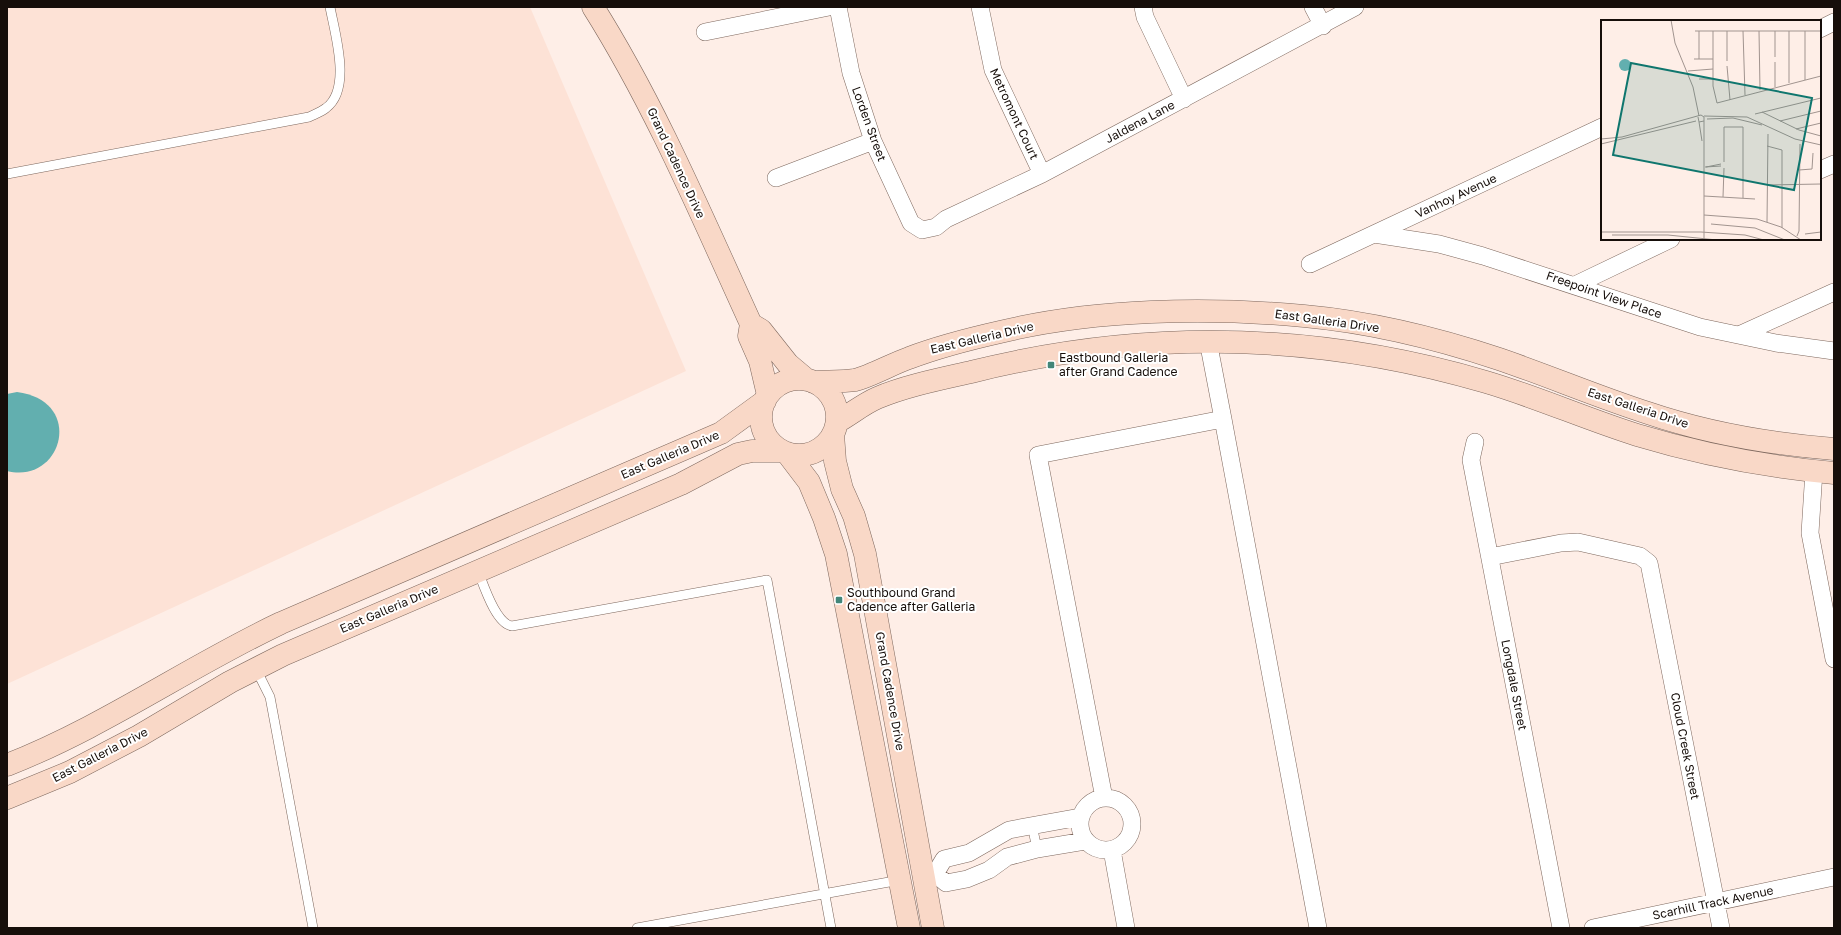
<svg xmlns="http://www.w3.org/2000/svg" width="1841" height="935" viewBox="0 0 1841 935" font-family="'Golos Text',sans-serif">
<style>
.built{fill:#fde2d6}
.water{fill:#62afaf}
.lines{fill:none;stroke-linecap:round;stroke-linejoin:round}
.lane-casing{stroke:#7e685e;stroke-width:10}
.street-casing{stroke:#7e685e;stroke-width:18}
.secondary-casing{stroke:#7e685e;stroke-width:23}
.lane{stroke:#fff;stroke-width:9}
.street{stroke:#fff;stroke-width:17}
.secondary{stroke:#f9d8c7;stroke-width:22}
.poi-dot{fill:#428679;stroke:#fff;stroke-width:1.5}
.labels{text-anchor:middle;stroke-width:4;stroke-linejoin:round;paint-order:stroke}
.street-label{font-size:12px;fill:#160e0a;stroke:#fff}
.poi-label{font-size:12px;fill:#160e0a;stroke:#fff;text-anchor:start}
.inset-road{fill:none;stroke:#a1948f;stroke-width:1}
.view{fill:#0f766e;fill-opacity:0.15;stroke:#0f766e;stroke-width:2}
.inset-edge{fill:none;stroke:#160e0a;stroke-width:2}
</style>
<rect width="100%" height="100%" fill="#feeee7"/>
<path class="built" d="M7,7H530L686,371L7,684Z"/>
<path class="water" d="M17,392C86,401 62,485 7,471V394Z"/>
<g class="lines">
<defs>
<path id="lane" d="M7,174L309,117C315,114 321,112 326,108C352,89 335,34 330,7
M478,571C484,586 496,624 512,626L767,580L831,928
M256,669L270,697L313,928
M1032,825L1037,849
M637,928L900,880"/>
<path id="street" d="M838,7L851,73L873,141L911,223L922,230L936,227L946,219L1042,174L1355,7
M980,7L993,70L1042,174
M1143,7L1145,17L1184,99
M1313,7L1323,26
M1820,29L1834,22
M705,32L829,7
M1820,170L1834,164
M776,178L873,141
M1374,234L1439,244L1483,256L1700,327L1776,343L1834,351
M1310,264L1602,127
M1575,285L1671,239
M1739,335L1834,292
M1208,341L1223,419
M1475,442L1471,460L1561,928
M1814,471L1810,533L1834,659
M1490,557L1561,543L1578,542L1640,556L1649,563L1721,928
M1080 824a26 26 0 1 1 52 0a26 26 0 1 1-52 0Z
M1104,798L1038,455L1223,419L1318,928
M1112,850L1126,928
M935,874L946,883L967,879L989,870L1007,857L1037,849L1085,841
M923,876L935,874L944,859L969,853L1009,830L1080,817
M1593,928L1834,877"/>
<path id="secondary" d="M593,7C656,107 702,217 751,324L761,330L788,364L807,380
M751,324L749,336L760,361L768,395
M761 417a38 38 0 1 1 76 0a38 38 0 1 1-76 0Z
M813,382C826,381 841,382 855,380C871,376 892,364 909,358C938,347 969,339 1000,332C1094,309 1207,307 1304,316C1370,322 1436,338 1499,359C1549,376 1598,397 1648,413C1707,433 1772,444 1834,449
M837,422C850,415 863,404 877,398C905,386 940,379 971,372C1143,329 1316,332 1486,382C1537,397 1586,419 1637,435C1700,454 1768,467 1834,473
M833,434L835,461L842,489L854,516L865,554L933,928
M787,453L809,482L824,518L836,554L909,928
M7,765C104,727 188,667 281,623L721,433L765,401
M7,798L70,772L139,736L230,682L283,655L681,484L738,454L752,451H781"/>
</defs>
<use href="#lane" class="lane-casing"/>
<use href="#street" class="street-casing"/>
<use href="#secondary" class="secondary-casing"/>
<use href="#lane" class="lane"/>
<use href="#street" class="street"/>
<use href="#secondary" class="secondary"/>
</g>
<g class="poi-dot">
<rect x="1047" y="361" width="8" height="8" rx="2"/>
<rect x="835" y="596" width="8" height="8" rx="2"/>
</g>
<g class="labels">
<g class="street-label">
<text transform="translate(1014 114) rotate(65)" y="4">Metromont Court</text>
<text transform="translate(1140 122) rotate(-28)" y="4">Jaldena Lane</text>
<text transform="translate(869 124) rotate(70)" y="4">Lorden Street</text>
<text transform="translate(676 163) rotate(65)" y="4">Grand Cadence Drive</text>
<text transform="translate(1456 196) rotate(-25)" y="4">Vanhoy Avenue</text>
<text transform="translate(1604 295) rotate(19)" y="4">Freepoint View Place</text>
<text transform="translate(1327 321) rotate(8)" y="4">East Galleria Drive</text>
<text transform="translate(982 338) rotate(-13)" y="4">East Galleria Drive</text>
<text transform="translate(1638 408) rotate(18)" y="4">East Galleria Drive</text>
<text transform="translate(670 455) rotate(-23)" y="4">East Galleria Drive</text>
<text transform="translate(389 609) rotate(-23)" y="4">East Galleria Drive</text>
<text transform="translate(1514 685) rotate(79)" y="4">Longdale Street</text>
<text transform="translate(890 691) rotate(80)" y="4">Grand Cadence Drive</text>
<text transform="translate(1685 746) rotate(79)" y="4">Cloud Creek Street</text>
<text transform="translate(100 755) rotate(-27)" y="4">East Galleria Drive</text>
<text transform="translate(1713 903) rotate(-12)" y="4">Scarhill Track Avenue</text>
</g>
<g class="poi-label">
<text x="1059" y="362">Eastbound Galleria<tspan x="1059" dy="14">after Grand Cadence</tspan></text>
<text x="847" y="597">Southbound Grand<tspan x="847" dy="14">Cadence after Galleria</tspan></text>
</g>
</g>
<g transform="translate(1601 20)">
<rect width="220" height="220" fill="#feeee7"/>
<path d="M18 45a6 6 0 1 1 12 0a6 6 0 1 1-12 0Z" fill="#62afaf"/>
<path class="inset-road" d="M70,0L74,23L92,67L98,96M94,11H220M98,11V39M112,11V66L116,83L220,56M126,11V41M142,11L144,75M158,11L159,70M188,11V63M204,11V60M220,11V45M174,37V11M93,39H112M174,42V67M126,46L129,80M87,51L112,49M98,59H112M161,92L198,110L220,116M154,94L220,78M103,96L146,97L194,119L220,125M106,99L132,98L161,105M179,101L220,91M98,102L101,121M195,109L220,103M0,119L21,117L100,95L103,97V101L98,102L97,97M0,124L95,101M166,126L181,130V208M123,142V107H142V178M104,147L120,146M105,147L120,144M198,150L211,149L212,133M166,165L220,164M103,176L154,179M122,177L123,148M103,195L156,199L180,207L200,220M166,202L167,114M110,204L154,208L184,220M0,212H100L144,215L163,220M204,214L220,212M11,215H67L116,220M196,216L198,211L199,124M103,220V101"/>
<path class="view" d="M30,43L211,78L193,170L12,135Z"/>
<rect width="220" height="220" class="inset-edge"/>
</g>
<rect width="1841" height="935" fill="none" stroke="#160e0a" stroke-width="16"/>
</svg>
